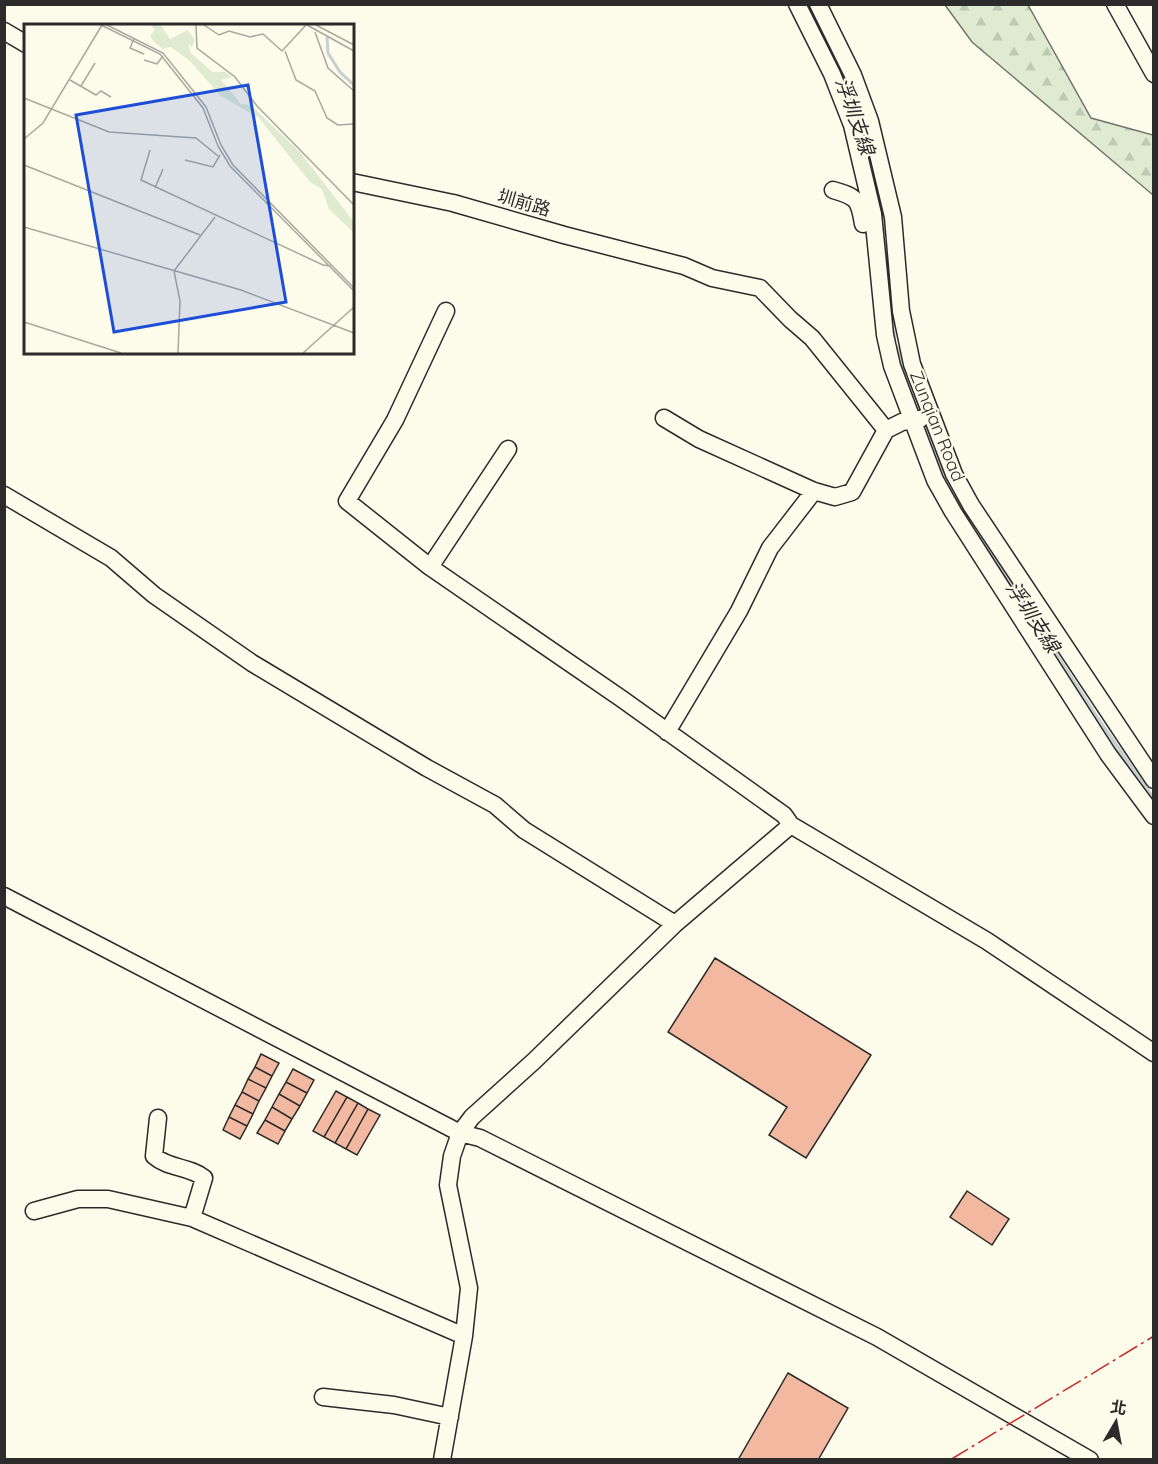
<svg xmlns="http://www.w3.org/2000/svg" width="1158" height="1464" viewBox="0 0 1158 1464" font-family="Quicksand,'Noto Sans TC',sans-serif">
<style>
.forest{fill:url(#forest-firs);stroke:#74746e;stroke-width:1.5}
.lines{fill:none;stroke-linecap:round;stroke-linejoin:round}
.stream{stroke:#c7d0d0;stroke-width:4.5}
.building{fill:#f2b8a0;stroke:#2b2b2b;stroke-width:1.5}
.minor-casing{stroke:#2b2b2b;stroke-width:19}
.minor{stroke:#fdfbea;stroke-width:16}
.power{stroke:#c62828;stroke-width:1.5;stroke-dasharray:21 4.5 3 4.5;stroke-linecap:butt}
.labels{text-anchor:middle;stroke-width:4.5;stroke-linejoin:round;paint-order:stroke}
.street-label{font-size:18px;fill:#2b2b2b;stroke:#fdfbea}
.water-label{font-size:20px;font-style:italic;fill:#2b2b2b;stroke:#fdfbea}
.inset-river{fill:none;stroke:#c7d0d0;stroke-width:3}
.inset-road{fill:none;stroke:#a9a89e;stroke-width:1.5}
.view{fill:#1d4ed8;fill-opacity:0.15;stroke:#1d4ed8;stroke-width:3}
.inset-edge{fill:none;stroke:#2b2b2b;stroke-width:3}
</style>
<defs>
<pattern id="forest-firs" width="22" height="20" patternUnits="userSpaceOnUse" patternTransform="scale(1.5)"><rect width="22" height="20" fill="#deebd1"/><path d="M5 1l3.5 6h-7zM16 11l3.5 6h-7z" fill="#bfcab4"/></pattern>
</defs>
<rect width="100%" height="100%" fill="#fdfbea"/>
<path class="forest" d="M945,5H1028L1091,118L1153,135V195L972,42Z"/>
<g class="lines">
<path class="stream" d="M807,4L850,91L876,180
M881,203L886,233
M888,261L894,339
M896,347L918,412
M925,430L951,492L1097,718L1154,800"/>
</g>
<path class="building" d="M715,958L871,1055L806,1158L769,1135L787,1107L668,1032Z
M261,1054L279,1063L272,1076L255,1067Z
M255,1067L272,1076L266,1088L248,1079Z
M293,1069L314,1080L307,1093L286,1082Z
M248,1079L266,1088L259,1101L242,1092Z
M286,1082L307,1093L300,1106L279,1094Z
M336,1091L347,1097L324,1137L313,1131Z
M242,1092L259,1101L253,1114L235,1105Z
M279,1094L300,1106L292,1119L272,1107Z
M347,1097L358,1103L335,1143L324,1137Z
M358,1103L368,1109L346,1149L335,1143Z
M235,1105L253,1114L247,1126L229,1117Z
M272,1107L292,1119L285,1131L265,1120Z
M368,1109L380,1115L357,1155L346,1149Z
M229,1117L247,1126L240,1139L223,1130Z
M265,1120L285,1131L278,1144L257,1133Z
M967,1191L1009,1219L992,1245L950,1217Z
M788,1373L848,1408L818,1460H738Z"/>
<g class="lines">
<defs>
<path id="minor" d="M797,4L832,74L852,125L873,214L885,335L892,366L935,480L953,512L1108,754L1154,816
M818,4L853,75L870,121L893,217L901,311L912,364L954,474L971,505L1154,780
M1115,4L1154,74
M4,31L26,44
M352,182L453,203L564,235L684,266L712,278L760,288L790,319L812,338L886,430
M833,190C857,197 859,199 863,224
M446,311L395,420L347,501L430,567L622,699L784,815L791,825L987,941L1154,1053
M664,418L699,439L814,491L835,497L852,492L886,430L902,422L920,419
M4,495L111,558L154,595L252,663L427,768L495,805L524,830L675,924
M430,567L508,449
M667,732L739,611L770,548L814,491
M4,896L460,1133L480,1138L877,1337L1090,1460
M158,1118L154,1156C169,1169 189,1166 204,1178L192,1218
M34,1211L78,1199H108L192,1218L464,1336
M323,1397L394,1405L450,1417
M442,1460L464,1336L469,1288L448,1185L452,1156L460,1133L472,1117L534,1061L675,924L791,825"/>
</defs>
<use href="#minor" class="minor-casing"/>
<use href="#minor" class="minor"/>
<path class="power" d="M950,1460L1154,1336"/>
</g>
<g class="labels">
<g class="street-label">
<text transform="translate(524 203) rotate(16)" y="6">圳前路</text>
<text transform="translate(937 426) rotate(68)" y="6">Zunqian Road</text>
</g>
<g class="water-label">
<text transform="translate(855 116) rotate(71)" y="7">浮圳支線</text>
<text transform="translate(1033 617) rotate(57)" y="7">浮圳支線</text>
</g>
</g>
<g transform="translate(24 24)">
<rect width="330" height="330" fill="#fdfbea"/>
<path d="M127,1H137L146,15L164,6L171,16L168,23L164,20L167,29L188,48H201L208,53L197,56L217,80L227,81L275,127L330,198V209L305,185L298,165L286,158L235,94L197,72L166,37L147,23L139,25L130,18L126,12L131,6Z" fill="#deebd1"/>
<path class="inset-river" d="M303,13L304,29L316,48L330,61"/>
<path class="inset-road" d="M77,1L136,30L179,84L194,122L206,142L330,267M83,1L139,29L182,83L197,121L209,141L330,264M172,1L173,24L211,53L233,82L330,181M180,1L195,11L205,7L226,13L239,10L258,27L282,1M283,1L330,27M292,1L330,21M291,8L304,44L330,67M110,15L106,24L120,30M261,27L272,56L291,67L303,94L314,101L330,100M120,36L133,40L139,32M46,56L72,71L77,67L87,73M57,62L71,39M0,74L85,108L172,114L194,132M0,115L19,99L78,1M126,126L117,156L299,241L307,242M161,136L189,143L196,131M0,141L176,211M131,164L139,145M0,203L217,266L330,309M0,298L97,329M154,329L156,277L150,247L191,193M279,329L330,283"/>
<path class="view" d="M224,61L262,278L90,308L52,91Z"/>
<rect width="330" height="330" class="inset-edge"/>
</g>
<rect width="1158" height="1464" fill="none" stroke="#2b2b2b" stroke-width="12"/>
<g transform="translate(1116 1422) rotate(10)" stroke="#fdfbea" stroke-width="4.5" paint-order="stroke">
<path d="M0-4.5L10 22L0 15L-10 22Z" fill="#2b2b2b"/>
<text y="-9" font-size="16" font-weight="bold" text-anchor="middle" fill="#2b2b2b">北</text>
</g>
</svg>
